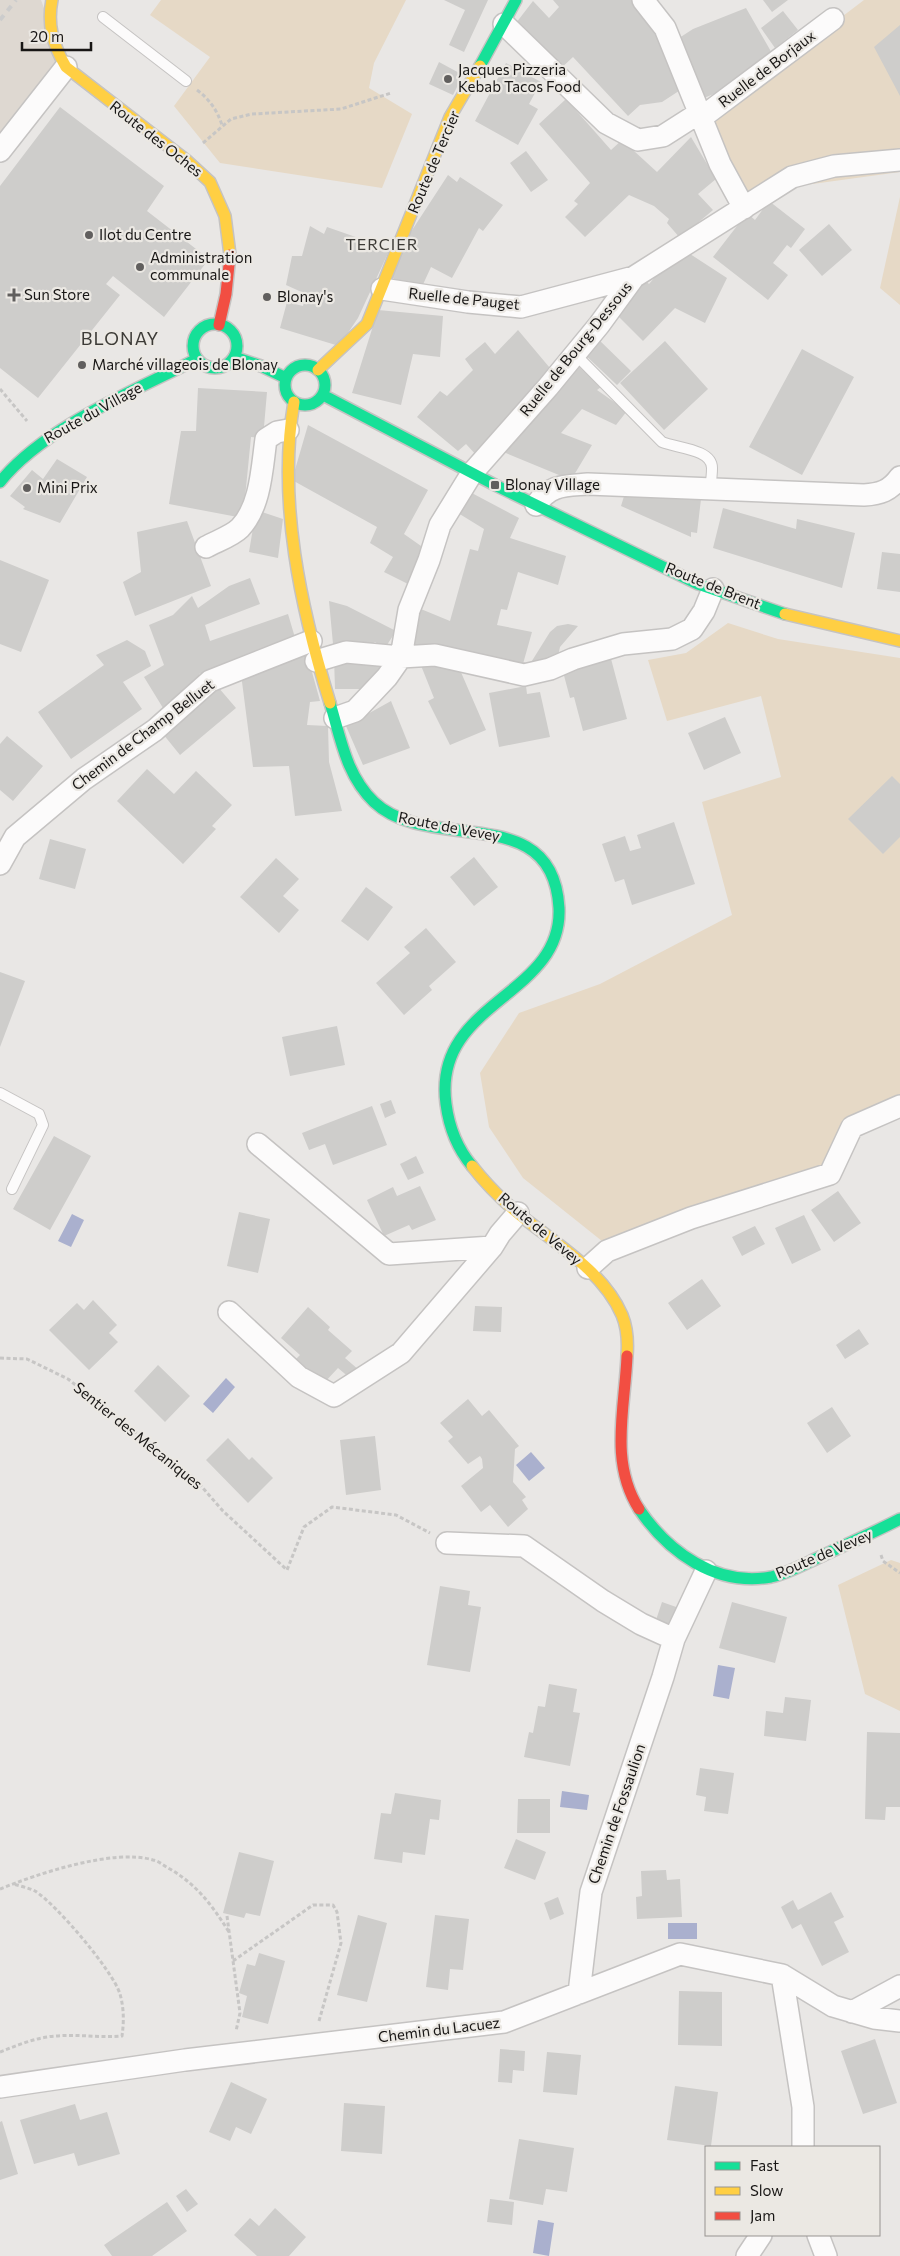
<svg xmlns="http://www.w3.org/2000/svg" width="900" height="2256" viewBox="0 0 900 2256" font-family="Commissioner,sans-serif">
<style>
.built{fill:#ded8d1}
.green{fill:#e6d9c6}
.water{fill:#aab0ce}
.building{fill:#cecdcb}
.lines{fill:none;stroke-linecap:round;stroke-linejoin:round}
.lane-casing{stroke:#c5c3c2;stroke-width:12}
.street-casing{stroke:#c5c3c2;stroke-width:24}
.fast-casing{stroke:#c5c3c2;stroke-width:14}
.slow-casing{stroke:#c5c3c2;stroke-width:14}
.jam-casing{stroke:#c5c3c2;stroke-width:14}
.path{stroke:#c7c6c5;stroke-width:3;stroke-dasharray:4 2.5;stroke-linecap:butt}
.lane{stroke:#fcfbfb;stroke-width:10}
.street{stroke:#fcfbfb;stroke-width:21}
.fast{stroke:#16e098;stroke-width:11}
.slow{stroke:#ffcf43;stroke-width:11}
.jam{stroke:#f24e42;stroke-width:11}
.rail{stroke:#ccc;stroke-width:4;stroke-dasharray:6 6;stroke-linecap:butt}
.poi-dot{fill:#615f5e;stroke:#ebe8e3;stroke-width:2}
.labels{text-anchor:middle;stroke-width:4.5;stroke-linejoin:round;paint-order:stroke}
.street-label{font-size:15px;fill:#181615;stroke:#ebe8e3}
.poi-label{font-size:15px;fill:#181615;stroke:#ebe8e3;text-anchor:start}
.neighbourhood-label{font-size:16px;letter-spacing:1px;fill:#3d3b37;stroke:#ebe8e3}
.quarter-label{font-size:18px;letter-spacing:1px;fill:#3d3b37;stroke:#ebe8e3}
</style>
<rect width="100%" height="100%" fill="#e9e7e5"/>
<path class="built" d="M0,0H41L66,67L0,151Z"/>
<path class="green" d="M161,0H406L374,63L369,88L412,114L382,188L220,163L174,106L210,57L150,15Z
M864,0H900V172L805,185L731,206L694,129Z
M900,197V305L880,288Z
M728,623L778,639L900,658V1103L858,1124L843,1160L617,1253L523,1178L489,1127L480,1073L519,1013L600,984L732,915L702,802L781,777L761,696L667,721L648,660L686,653Z
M891,1560L900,1563V1711L865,1694L838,1585Z"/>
<path class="water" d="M72,1214L84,1220L71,1247L58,1241Z
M226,1378L235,1387L213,1413L203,1404Z
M531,1452L545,1468L529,1481L516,1465Z
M718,1665L735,1668L729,1699L713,1696Z
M562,1791L589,1795L587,1810L560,1807Z
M668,1923H697V1939H668Z
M538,2220L554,2223L549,2256L533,2253Z"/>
<path class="building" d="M444,0H488L464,52L449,45L465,10Z
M553,0H635L656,29L685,87L662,102L640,105L628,116L573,57L558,71L516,23L533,1L549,18L559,7Z
M763,0H788L772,12Z
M746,8L773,55L738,84L704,98L676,40L693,29Z
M783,11L798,30L775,48L761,28Z
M900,25V96L874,47Z
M439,62L463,75L453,95L429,84Z
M506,63L541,82L529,104L538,109L518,145L475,121Z
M566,99L611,150L622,140L657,172L691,137L716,179L698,194L713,210L680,238L667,223L669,219L654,206L629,195L585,237L565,217L578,204L574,201L590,183L539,124Z
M60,107L164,186L147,211L209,259L164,317L113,276L106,284L120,295L38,398L0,368V186Z
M526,151L548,180L531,192L510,163Z
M448,175L457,182L460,177L503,205L483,231L479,228L452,278L431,267L420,291L390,277L403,244Z
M769,201L805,229L791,248L787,245L773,263L788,275L768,300L713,257L747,213L755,220Z
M829,224L852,250L822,276L799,250Z
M310,226L324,234L327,227L390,249L358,318L339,346L280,328L287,302L303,306L306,294L286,285L292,256H302Z
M687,252L727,278L705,323L675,308L643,341L613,311L645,280L649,284L662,269Z
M378,310L443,316L440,357L413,354L401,405L352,393Z
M518,330L555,374L478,457L466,444L458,451L417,417L440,391L447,396L473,370L465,359L485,342L495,354Z
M596,337L631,371L617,385L582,352Z
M665,341L708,389L664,430L620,383Z
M802,349L854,377L802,475L749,447Z
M574,362L601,387L597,390L627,411L616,425L582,409L561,433L592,445L571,480L501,451Z
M198,388L267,392L263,438L251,437L243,518L169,504L181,431H196Z
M308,425L428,490L404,534L431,553L414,587L384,572L393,557L370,543L377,527L292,480Z
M57,459L87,477L60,523L23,509L25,507L10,496L32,470L43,479Z
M468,491L519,518L510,538L566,556L558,585L518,572L507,610L501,609L497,625L532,632L521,671L408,651L416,607L450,621L470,549L478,551L484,529L458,513Z
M625,493L701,499L697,533L691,532V537L621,506Z
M723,508L796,529L797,519L855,533L842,588L713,548Z
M256,510L283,519L278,558L249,552Z
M187,521L211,586L135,616L123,582L141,572L137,532Z
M882,552L900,554V592L877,589Z
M0,560L49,580L21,652L0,644Z
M250,578L260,604L205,625L210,641L288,614L296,641L199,674L204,682L163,708L144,677L164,665L149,625L173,615L192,596L198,608L229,586Z
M329,601L347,606L396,631L385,648L375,642L360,650L356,645L333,644Z
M568,624L578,626L560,647L558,656L530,664L550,632L557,626Z
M127,640L145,651L151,666L123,682L142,709L71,759L38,712L104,665L96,655Z
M307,654L320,701L310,702L307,725L328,726L329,762L342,811L295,816L289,766L253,767L241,674Z
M610,655L627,719L583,731L574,697L570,698L562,668Z
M334,658L384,660L371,689H335Z
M420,663L460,670L486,730L450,745L428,701L434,698Z
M526,686L527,694L540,692L550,737L499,747L489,693Z
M218,687L236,708L180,755L163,734Z
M391,701L410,748L363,765L346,726Z
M725,717L741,753L704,770L688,733Z
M7,736L43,766L13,801L0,790V744Z
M147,769L174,794L196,771L232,805L212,826L216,829L183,864L117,801Z
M892,776L900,784V837L883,854L848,819Z
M674,822L695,884L632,905L624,879L615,882L602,844L625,836L630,851L641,848L637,835Z
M50,839L86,849L75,889L39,879Z
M474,857L498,887L474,906L450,877Z
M276,858L299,879L283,896L299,910L279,933L240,897Z
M366,887L393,907L368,941L341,921Z
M426,928L456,962L429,986L432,990L404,1015L376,983L410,953L404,947Z
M0,972L25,981L0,1047Z
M337,1026L345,1065L290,1076L282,1037Z
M391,1100L396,1113L385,1118L380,1104Z
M372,1106L387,1145L333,1165L325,1144L309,1150L302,1133Z
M54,1136L91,1156L50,1230L13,1209Z
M416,1156L424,1173L408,1180L400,1164Z
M420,1186L436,1220L412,1230L409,1225L384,1236L367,1200L393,1187L397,1196Z
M838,1191L861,1223L834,1242L811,1210Z
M239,1212L270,1219L258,1273L227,1266Z
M804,1215L821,1250L792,1264L775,1228Z
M755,1226L765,1244L742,1256L732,1237Z
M702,1279L721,1306L687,1330L668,1303Z
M93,1300L117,1325L109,1333L118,1342L89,1370L49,1330L77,1303L84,1310Z
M475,1306L502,1307L501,1332L473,1331Z
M308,1307L330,1327L328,1330L352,1351L345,1358L359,1370L351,1379L338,1368L324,1383L296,1359L300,1355L281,1338Z
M859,1329L869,1344L845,1359L836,1345Z
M158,1365L190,1396L165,1422L134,1391Z
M468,1399L482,1416L489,1410L519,1446L515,1449L513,1482L526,1497L522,1500L528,1509L508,1527L490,1505L481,1512L461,1486L483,1468L482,1459L480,1456L468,1464L448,1441L453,1437L440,1423Z
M832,1407L851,1436L827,1453L807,1423Z
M375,1436L381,1490L346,1495L340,1440Z
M228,1438L249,1460L252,1457L273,1478L248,1503L206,1460Z
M440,1586L470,1591L468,1605L481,1607L470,1672L427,1665Z
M662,1602L679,1608L673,1626L656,1620Z
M732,1602L787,1617L775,1663L719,1648Z
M549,1684L577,1689L573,1712L580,1713L570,1766L524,1757L529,1732L533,1733L538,1706L545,1707Z
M785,1697L811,1700L806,1741L764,1736L766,1711L783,1713Z
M867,1732L900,1733V1807H886L885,1820L865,1819Z
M700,1768L734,1773L728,1814L704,1811L706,1797L696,1795Z
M395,1793L441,1800L439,1820L430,1819L425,1855L403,1852L402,1863L374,1859L381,1813L391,1814Z
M518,1799H550V1833H517Z
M516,1839L546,1852L535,1880L504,1868Z
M239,1852L274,1861L260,1916L246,1913L244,1918L223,1913Z
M666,1870L667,1880L680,1879L682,1917L637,1919L636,1897L642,1896L641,1871Z
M831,1892L844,1917L834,1922L849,1952L822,1966L801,1924L792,1929L781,1907L793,1900L798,1910Z
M558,1897L564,1914L550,1920L544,1903Z
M358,1915L387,1923L367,2002L337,1995Z
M435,1915L469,1919L463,1970L450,1969L448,1990L426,1987Z
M259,1953L285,1961L268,2024L242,2017L247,1996L239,1993L247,1964L255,1966Z
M679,1991L722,1992V2046L678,2045Z
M875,2039L897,2103L863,2114L841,2051Z
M500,2049L525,2051L524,2071L513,2070L512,2083L498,2082Z
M547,2052L581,2055L577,2095L543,2092Z
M231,2082L267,2099L251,2134L236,2127L230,2141L209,2132Z
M675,2086L718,2092L711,2146L667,2140Z
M344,2103L385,2106L382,2154L341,2151Z
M75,2104L80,2120L107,2112L120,2154L78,2166L74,2153L34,2164L20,2120Z
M2,2121L18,2174L0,2180V2122Z
M519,2139L574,2148L567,2192L546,2189L543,2205L509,2199Z
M186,2189L198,2204L187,2212L176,2196Z
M490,2199L514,2202L512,2225L487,2222Z
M167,2202L187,2231L152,2256H112L104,2245Z
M275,2208L306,2237L289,2256H257L234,2235L250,2218L259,2226Z"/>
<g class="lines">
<defs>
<path id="lane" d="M103,17L186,81
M575,354L662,442C676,448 712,449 712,468C712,475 711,482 710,488
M0,1093L39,1114L43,1125L12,1189"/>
<path id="street" d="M643,0L665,28L720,164L744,208
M504,24L606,123L638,140L663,136L699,113L709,112L833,19
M0,151L66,67
M382,289L468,302L521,307L634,277
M536,505C550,484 565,486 588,484L864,495C880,494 890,491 900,477
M206,547C217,541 232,536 240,528C261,506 262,467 266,439L277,432L288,430
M316,661L346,652L401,657L435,655L524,675L550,669L573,659L623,644L672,639L692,629L704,611L713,589
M335,718L355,711L387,677L401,657L409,610L429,560L440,525L472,473L548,387L599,325L634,277L792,177L834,166L900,160
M0,864L15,837L84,779L155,730L210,681L311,641
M258,1144L389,1254L492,1247
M588,1268L607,1251L691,1218L830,1174L852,1127L900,1106
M229,1312L299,1377L334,1396L401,1353L492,1247L500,1234L518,1213
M447,1543L524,1546L603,1601L641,1624L674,1639
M782,1975L833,2006L874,2018L900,2021
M579,1993L591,1892L663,1677L674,1639L706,1571
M852,2012L900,1986
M0,2087L185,2060L504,2022L680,1954L782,1975L803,2107V2147
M818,2235L826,2256
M747,2256L761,2235"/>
<path id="fast" d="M480,66L516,0
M193 346a22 22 0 1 1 44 0a22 22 0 1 1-44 0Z
M234,357L261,366L286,378
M285 385a20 20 0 1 1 40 0a20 20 0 1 1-40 0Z
M323,395L495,485L698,584L785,614
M0,482C44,427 134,391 197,359
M330,703C341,739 346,775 374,802C430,855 553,799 559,908C563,997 432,1001 446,1104C449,1127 457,1148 472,1166
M639,1509C668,1552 716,1587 771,1577C789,1573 806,1563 824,1555C849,1543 875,1532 900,1519"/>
<path id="slow" d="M52,0C47,25 53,45 66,67L186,160L210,182L225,216L230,255
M318,370L367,324L450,117L480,66
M294,402C277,501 301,609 330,703
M785,614L900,641
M472,1166C486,1184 502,1200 520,1215C556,1244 603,1271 622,1315C627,1327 628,1343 627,1356"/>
<path id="jam" d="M219,325L226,294L230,255
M627,1356C625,1408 609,1462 639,1509"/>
</defs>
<use href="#lane" class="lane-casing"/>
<use href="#street" class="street-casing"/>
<use href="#fast" class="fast-casing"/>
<use href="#slow" class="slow-casing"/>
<use href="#jam" class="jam-casing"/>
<path class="path" d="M197,90C210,100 217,110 222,125
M203,143L231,119L252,114L341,109L391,93
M0,389L27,421
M0,1358L27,1359L68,1379L194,1478L223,1511L287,1570L304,1527L332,1507L396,1515L430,1533
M881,1555L883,1561L900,1573
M0,1889C37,1874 114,1848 153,1860C159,1861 164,1866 170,1869C197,1885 212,1905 229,1932
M227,1916L240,2013L236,2031
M233,1961L313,1905H333L337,1912L341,1943L319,2021
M0,2052C18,2045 37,2037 56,2036C78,2034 100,2038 122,2036C124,2022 124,2008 120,1994C113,1971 56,1904 35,1891C29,1888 20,1886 13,1884"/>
<use href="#lane" class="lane"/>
<use href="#street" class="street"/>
<use href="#fast" class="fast"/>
<use href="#slow" class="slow"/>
<use href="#jam" class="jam"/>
<path class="rail" d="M0,20L16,0"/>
</g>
<g class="poi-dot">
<circle cx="448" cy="79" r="5"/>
<circle cx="89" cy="235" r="5"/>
<circle cx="140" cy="267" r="5"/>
<path d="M11.5 287.5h5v5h5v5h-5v5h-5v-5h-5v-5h5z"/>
<circle cx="267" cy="297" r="5"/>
<circle cx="82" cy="365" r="5"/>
<rect x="490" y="480" width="10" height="10" rx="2.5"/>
<circle cx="27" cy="488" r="5"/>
</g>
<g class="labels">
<g class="street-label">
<text transform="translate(767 69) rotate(-37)" y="5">Ruelle de Borjaux</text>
<text transform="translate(156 139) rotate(38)" y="5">Route des Oches</text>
<text transform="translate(434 162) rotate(-67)" y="5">Route de Tercier</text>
<text transform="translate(464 299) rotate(6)" y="5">Ruelle de Pauget</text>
<text transform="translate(576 349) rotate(-51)" y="5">Ruelle de Bourg-Dessous</text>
<text transform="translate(93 413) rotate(-29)" y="5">Route du Village</text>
<text transform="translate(713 586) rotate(22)" y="5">Route de Brent</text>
<text transform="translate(143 735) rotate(-37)" y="5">Chemin de Champ Belluet</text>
<text transform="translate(449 827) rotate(11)" y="5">Route de Vevey</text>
<text transform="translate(540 1229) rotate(40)" y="5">Route de Vevey</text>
<text transform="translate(138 1436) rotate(39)" y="5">Sentier des Mécaniques</text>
<text transform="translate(824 1554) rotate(-23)" y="5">Route de Vevey</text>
<text transform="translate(617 1814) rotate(-71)" y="5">Chemin de Fossaulion</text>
<text transform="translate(439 2030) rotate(-7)" y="5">Chemin du Lacuez</text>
</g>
<g class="poi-label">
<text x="458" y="75">Jacques Pizzeria<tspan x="458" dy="17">Kebab Tacos Food</tspan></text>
<text x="99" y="240">Ilot du Centre</text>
<text x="150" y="263">Administration<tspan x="150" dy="17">communale</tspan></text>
<text x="24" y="300">Sun Store</text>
<text x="277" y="302">Blonay's</text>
<text x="92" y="370">Marché villageois de Blonay</text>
<text x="505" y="490">Blonay Village</text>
<text x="37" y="493">Mini Prix</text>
</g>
<g class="neighbourhood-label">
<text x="382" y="250">TERCIER</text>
</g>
<g class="quarter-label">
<text x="120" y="345">BLONAY</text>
</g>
</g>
<rect x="705" y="2146" width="175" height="90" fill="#ebe8e3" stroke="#979491"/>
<rect x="715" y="2162" width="25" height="8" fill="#16e098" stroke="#979491"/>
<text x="750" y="2171" font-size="15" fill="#181615">Fast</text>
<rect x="715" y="2187" width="25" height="8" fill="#ffcf43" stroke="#979491"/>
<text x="750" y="2196" font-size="15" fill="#181615">Slow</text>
<rect x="715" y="2212" width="25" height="8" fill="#f24e42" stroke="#979491"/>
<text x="750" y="2221" font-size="15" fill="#181615">Jam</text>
<path d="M22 42v8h69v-8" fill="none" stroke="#181615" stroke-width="2.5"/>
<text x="30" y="42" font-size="15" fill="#181615" stroke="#ebe8e3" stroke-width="4" paint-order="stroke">20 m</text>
</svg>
